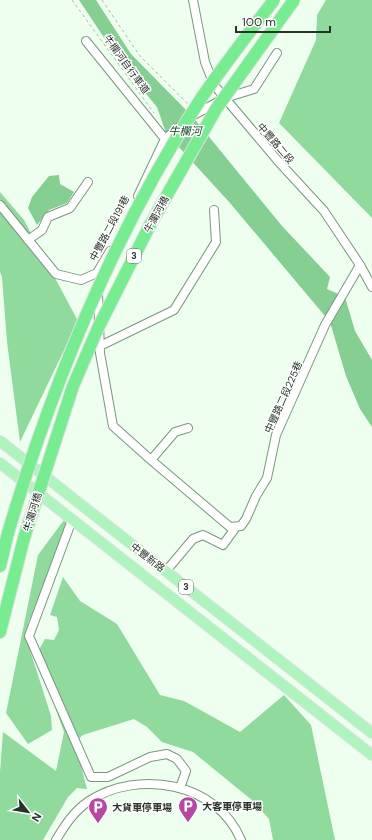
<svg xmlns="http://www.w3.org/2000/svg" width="372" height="840" viewBox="0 0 372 840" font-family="'DM Sans','Noto Sans TC',sans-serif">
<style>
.forest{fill:#8fda9c}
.water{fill:#85cf92}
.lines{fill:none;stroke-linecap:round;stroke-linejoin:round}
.minor-casing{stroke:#7c9680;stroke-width:10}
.major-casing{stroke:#e1e2e1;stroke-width:12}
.highway-casing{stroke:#e1e2e1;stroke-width:14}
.path{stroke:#a9b8ab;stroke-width:1;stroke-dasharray:3 3;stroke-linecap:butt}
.minor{stroke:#fff;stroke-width:8}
.major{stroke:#aef4bd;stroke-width:10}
.highway{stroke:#78ec91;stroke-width:12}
.highway-bridge-casing{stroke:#e1e2e1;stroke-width:14;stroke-linecap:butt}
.highway-bridge{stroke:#78ec91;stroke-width:12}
.labels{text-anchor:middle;stroke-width:3;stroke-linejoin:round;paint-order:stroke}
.shield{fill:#fff;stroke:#687069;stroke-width:1}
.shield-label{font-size:9px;font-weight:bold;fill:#283229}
.street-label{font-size:10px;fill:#283229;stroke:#fff}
.poi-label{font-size:10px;font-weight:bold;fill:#283229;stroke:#fff;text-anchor:start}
.water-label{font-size:11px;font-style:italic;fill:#0f461f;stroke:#fff}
</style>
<rect width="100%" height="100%" fill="#eefff0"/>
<path class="forest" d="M326,0H372V218L279,123L316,40L317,15Z
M0,192L24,220L78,321L20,442L7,342L2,277L0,272Z
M64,520L73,530L28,623L30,650L51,716L52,730L28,744L6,713L38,555Z
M63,577L80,601L117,624L160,695L184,701L240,732L284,695L311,725L335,840H273L269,819L253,801L193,752L162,742L147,727L134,719L83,735L75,742L87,789L77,788L68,797L43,840H0V772L3,732L56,771L64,732L36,655L45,639L54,640L59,630L57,617L50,615Z"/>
<path class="water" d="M79,0H96L131,54L192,116L282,226L330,277L327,289L345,297L355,331L372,360V427L360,409L346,376L330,322L230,203L166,133L157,107L123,66Z
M59,175L60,184L74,192L67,203L49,210L37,225L28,208L32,197L49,176Z"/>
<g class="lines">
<defs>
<path id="minor" d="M193,0L205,62L214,85L278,161L324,211L360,265L372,287
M86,41L165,139
M192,116L225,98L254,89L277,53
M138,196L165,139L183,124
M0,205L56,274L81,280L97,273L110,251
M28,240L42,230L48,217L70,208L88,182
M98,293L100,353L113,426L151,460L175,432L188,428
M100,346L174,310L216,242L214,210
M151,460L230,527L241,526L246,519L256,496L267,478L276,435L325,325L360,265
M72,520L29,636L91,777H108L150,757L167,754L177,759L186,771L180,788
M166,571L193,539L203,535L223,545L236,527
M56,840C65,825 74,811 89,801C138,769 217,782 241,840"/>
<path id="major" d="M0,441L372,733
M0,463L372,755"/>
<path id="highway" d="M0,566L8,533
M0,632L24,538"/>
</defs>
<use href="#minor" class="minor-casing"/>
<use href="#major" class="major-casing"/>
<use href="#highway" class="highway-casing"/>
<path class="path" d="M72,0L154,113
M102,0L140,56L188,104"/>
<use href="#minor" class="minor"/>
<use href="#major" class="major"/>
<use href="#highway" class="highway"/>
<defs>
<path id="highway-bridge" d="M8,533C53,381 114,233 200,100C223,66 249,33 274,0
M24,538L73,386L98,328L150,225L216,109L294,0"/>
</defs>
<use href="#highway-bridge" class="highway-bridge-casing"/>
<use href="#highway-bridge" class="highway-bridge"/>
</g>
<defs>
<symbol id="parking-pin" viewBox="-11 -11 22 30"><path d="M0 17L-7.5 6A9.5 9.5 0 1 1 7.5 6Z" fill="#b647a3" stroke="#fff"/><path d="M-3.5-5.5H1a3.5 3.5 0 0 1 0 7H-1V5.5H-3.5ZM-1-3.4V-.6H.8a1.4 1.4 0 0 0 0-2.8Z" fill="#fff"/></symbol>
</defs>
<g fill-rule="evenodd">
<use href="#parking-pin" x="177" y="795" width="22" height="30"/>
<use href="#parking-pin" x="87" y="796" width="22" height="30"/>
</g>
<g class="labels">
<g class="shield">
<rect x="127" y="249" width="14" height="14" rx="3"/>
<rect x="179" y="580" width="14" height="14" rx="3"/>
</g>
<g class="shield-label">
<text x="134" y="259">3</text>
<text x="186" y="590">3</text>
</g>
<g class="street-label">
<text transform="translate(127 64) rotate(54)" y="4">牛欄河自行車道</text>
<text transform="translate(276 143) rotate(49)" y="4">中豐路二段</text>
<text transform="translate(156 214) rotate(-61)" y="4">牛瀾河橋</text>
<text transform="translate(109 228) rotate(-62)" y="4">中豐路二段191巷</text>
<text transform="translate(283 397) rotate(-66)" y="4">中豐路二段225巷</text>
<text transform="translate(32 512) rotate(-73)" y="4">牛瀾河橋</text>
<text transform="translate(148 557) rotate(38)" y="4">中豐新路</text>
</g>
<g class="poi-label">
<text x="202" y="810">大客車停車場</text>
<text x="112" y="811">大貨車停車場</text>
</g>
<g class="water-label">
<text x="185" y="135">牛欄河</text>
</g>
</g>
<g transform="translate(28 812) rotate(121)" stroke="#ffffff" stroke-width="3" paint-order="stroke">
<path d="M0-3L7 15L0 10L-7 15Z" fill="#283229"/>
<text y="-6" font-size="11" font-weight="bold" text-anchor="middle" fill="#283229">N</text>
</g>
<path d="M236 26v6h94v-6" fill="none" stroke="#283229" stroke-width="2"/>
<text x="242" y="26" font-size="12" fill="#283229" stroke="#ffffff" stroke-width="3" paint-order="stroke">100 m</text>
</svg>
